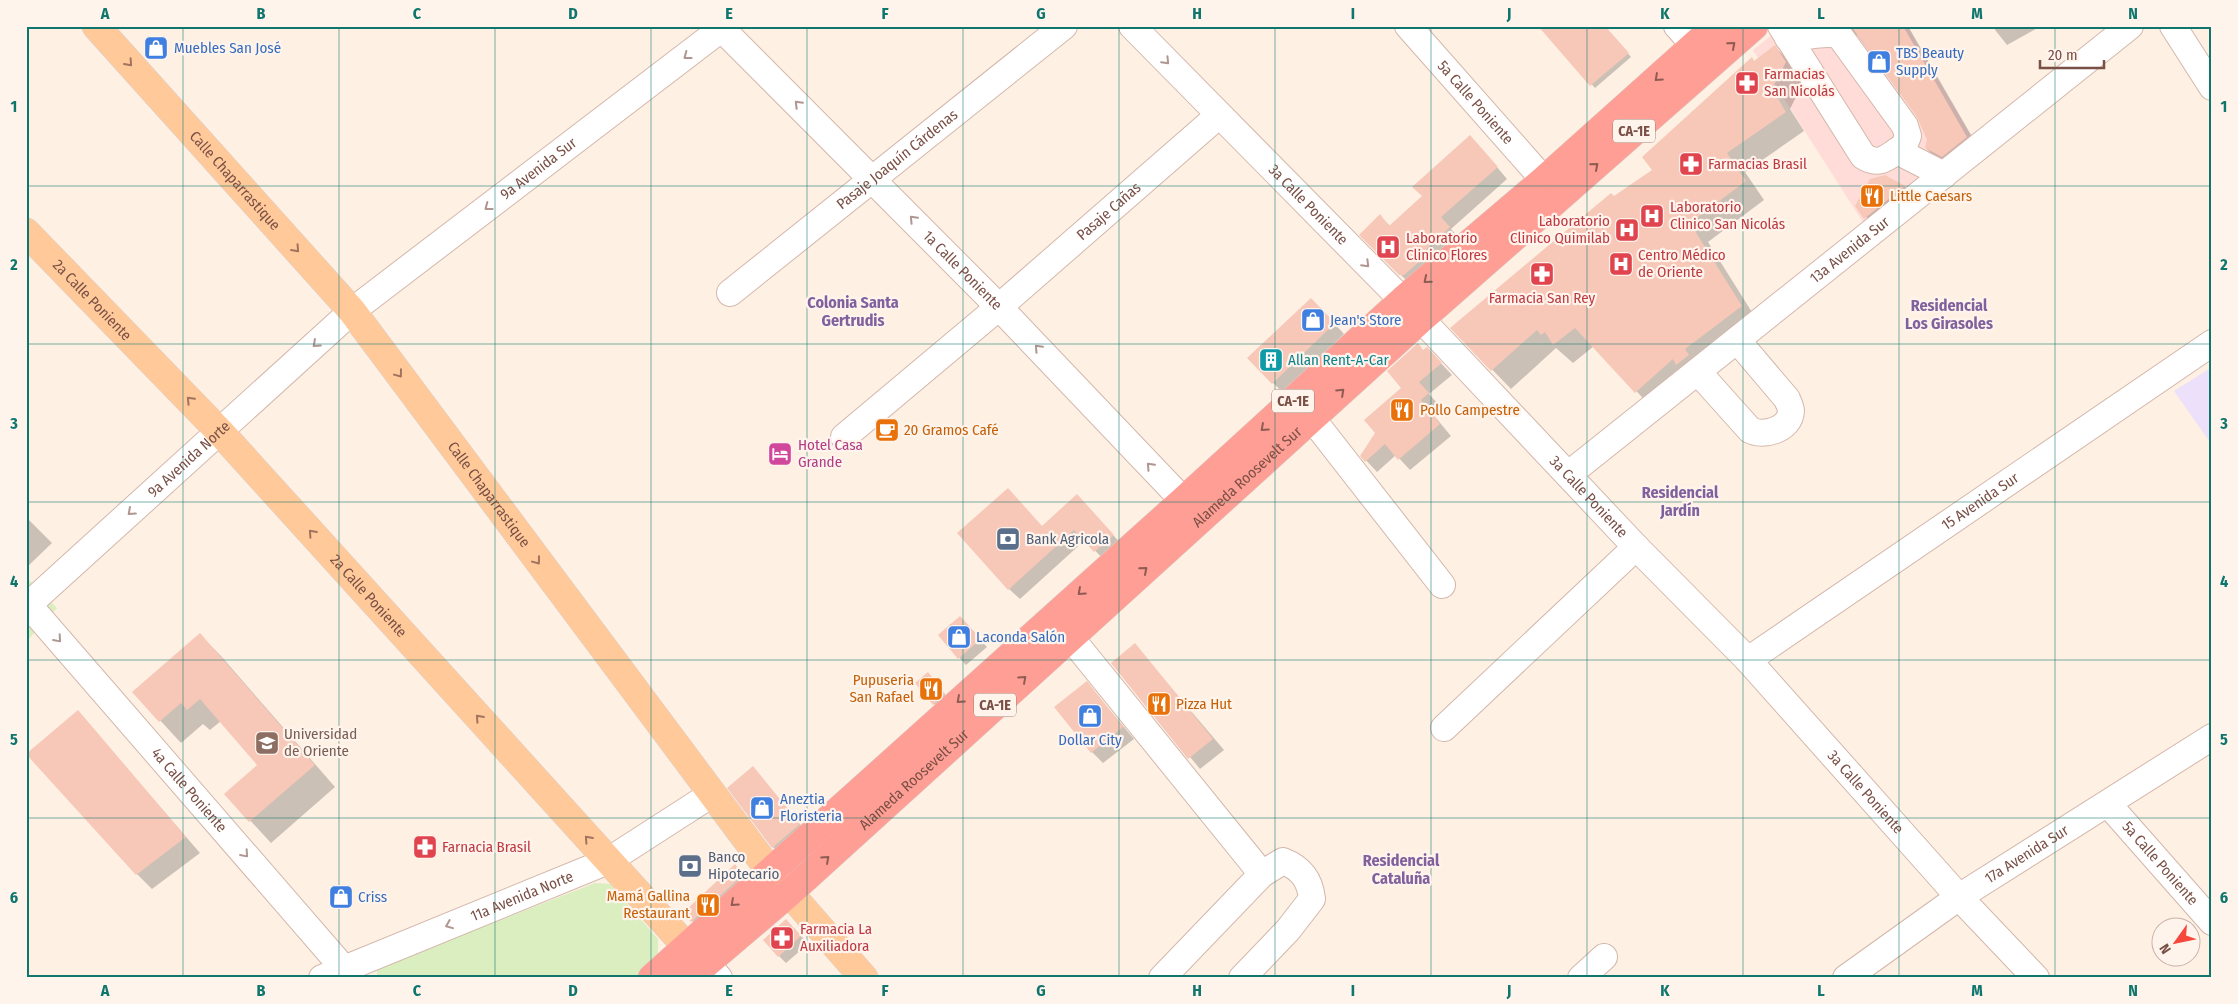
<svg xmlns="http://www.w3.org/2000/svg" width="2238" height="1004" viewBox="0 0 2238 1004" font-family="'Fira Sans Condensed',sans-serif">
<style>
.commercial{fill:#ffdcd7}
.education{fill:#ede0fb}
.green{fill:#daeec0}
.shadow{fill:#0003}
.building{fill:#f7c7b8}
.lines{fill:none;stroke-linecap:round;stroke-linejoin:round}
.minor-casing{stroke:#d4b7ab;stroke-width:28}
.major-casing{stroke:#dacecb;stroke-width:29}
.highway-casing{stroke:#dacecb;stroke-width:29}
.minor{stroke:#fff;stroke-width:26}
.major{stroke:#ffc99a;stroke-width:28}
.highway{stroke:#ff9e94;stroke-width:28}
.oneway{stroke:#8e5c52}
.oneway2{stroke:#af9690}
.oneway3{stroke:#a2745f}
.grid{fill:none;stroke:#0f766e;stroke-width:1;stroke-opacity:0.55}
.labels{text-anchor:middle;stroke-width:4.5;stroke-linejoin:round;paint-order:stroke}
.shield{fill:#fff4ec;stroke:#a28178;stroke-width:1}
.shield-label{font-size:14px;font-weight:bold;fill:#7a5046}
.shop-label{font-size:15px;fill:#366cbe;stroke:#fff4ec;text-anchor:start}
.health-label{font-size:15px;fill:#be3a42;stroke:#fff4ec;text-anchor:start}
.street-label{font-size:15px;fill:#7a5046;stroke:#fff4ec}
.food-label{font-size:15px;fill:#c56008;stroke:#fff4ec;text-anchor:start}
.culture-label{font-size:15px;fill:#0d838f;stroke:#fff4ec;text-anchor:start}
.hotel-label{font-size:15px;fill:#b23c85;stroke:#fff4ec;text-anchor:start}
.service-label{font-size:15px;fill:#4e5e75;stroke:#fff4ec;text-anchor:start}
.education-label{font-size:15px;fill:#785e54;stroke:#fff4ec;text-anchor:start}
.neighbourhood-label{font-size:16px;font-weight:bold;fill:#80619e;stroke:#fff4ec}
.neatline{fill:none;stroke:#0f766e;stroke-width:2}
.grid-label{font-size:16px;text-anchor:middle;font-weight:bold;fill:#0f766e}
</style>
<rect width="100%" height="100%" fill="#fef0e3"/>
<path class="commercial" d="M1783,26H1907L1975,143L1866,227L1753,50Z"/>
<path class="education" d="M2212,367V445L2174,391Z"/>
<path class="green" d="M26,577L57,608L26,642Z
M595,883L610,884L658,939V960L638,978H377V968Z"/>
<path class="shadow" d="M1539,26H1604L1631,57L1595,88Z
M1815,26H1908L1981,152L1941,163L1926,148L1928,140L1918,117L1857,35H1824Z
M1992,26H2041L2007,45Z
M1775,47L1794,66L1804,81L1790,109L1804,131L1745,172L1764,200L1708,242L1760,325L1655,411L1594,346L1573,363L1556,348L1511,389L1452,328L1615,197L1654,171L1752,59L1755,62Z
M1481,148L1507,179L1451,229L1460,239L1411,285L1361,235L1380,216L1390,226Z
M1884,176L1905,187L1912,194L1873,225L1857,206Z
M1321,309L1344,334L1283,393L1249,358Z
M1424,351L1438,360L1452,375L1429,394L1439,405L1431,412L1451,436L1410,470L1396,455L1377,472L1362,456Z
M1087,506L1123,546L1106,562L1085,540L1020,599L1009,589L1043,527Z
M26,517L52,543L26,568Z
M967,625L987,647L966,665L939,635Z
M200,635L221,656L335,787L271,843L226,794L259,765L221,721L210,730L203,724L181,743L134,692Z
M1135,645L1224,750L1200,769L1112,663Z
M931,677L948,698L937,707L934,704Z
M1087,683L1134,739L1103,763L1092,752Z
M78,712L200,853L152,889L137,874Z
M753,768L810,836L784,858L773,847L729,788Z
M735,866L748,882L698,927L692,921Z
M794,928L808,944L786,963L779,956Z"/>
<path class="building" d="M1538,26H1605L1629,53L1590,86Z
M1851,26H1903L1967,137L1942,157L1925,148L1927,140L1917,117Z
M1775,45L1786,62L1772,89L1786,112L1727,153L1746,181L1690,223L1742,306L1685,349L1689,355L1676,365L1673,359L1635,393L1575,328L1553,345L1545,332L1541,335L1537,330L1491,371L1450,328L1611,193L1614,196L1652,170L1642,157L1752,57L1754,61Z
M1470,135L1498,167L1441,217L1450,227L1417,258L1420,261L1404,275H1399L1359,235L1380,214L1389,226L1422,196L1412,187Z
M1885,175L1905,186L1864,219L1855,206L1870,179Z
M1311,298L1335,323L1272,384L1247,358Z
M1418,343L1423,350L1427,347L1442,363L1419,382L1429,393L1421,400L1440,424L1398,460L1385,444L1365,462L1360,456L1375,433L1364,420L1401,388L1387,371Z
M1008,488L1042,526L1077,494L1114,535L1094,552L1074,530L1008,590L957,533Z
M960,616L981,639L958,659L938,635Z
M200,633L315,765L249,822L224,794L257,765L200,699L187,710L181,703L159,722L132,692Z
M1135,643L1213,739L1188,759L1111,663Z
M928,672L945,694L933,705L915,683Z
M1087,681L1123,727L1091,753L1054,707Z
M78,710L186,837L136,875L26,754Z
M753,766L800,824L772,848L727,788Z
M735,864L743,875L691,922L683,913Z
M786,919L801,936L778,957L763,940Z"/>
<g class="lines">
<defs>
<g id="minor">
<path id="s1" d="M719,26L999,307L1199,517"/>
<path id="s2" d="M1132,26L1421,319L1636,547L1748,660L1959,897L2036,978"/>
<path id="s3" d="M1408,26L1544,180"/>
<path d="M1677,26L1708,61"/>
<path d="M1781,26L1863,156C1877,165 1884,160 1897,151L1944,175"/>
<path d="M2173,26L2212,87"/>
<path d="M1788,38C1805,38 1822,31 1839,35L1905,126L1908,136L1904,146L1897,151"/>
<path id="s4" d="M730,293L1064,26"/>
<path d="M1698,372L1750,430C1763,437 1790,430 1791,411C1791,407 1788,402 1787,399L1737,340"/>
<path d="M1314,416L1317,425L1442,585"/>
<path id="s5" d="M844,437L999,307L1218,116"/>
<path id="s6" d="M1569,474L2130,26"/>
<path id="s7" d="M26,602L352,978"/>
<path id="s8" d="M26,607L352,311L725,26"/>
<path d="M1072,634L1075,643L1262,874L1162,978"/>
<path id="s9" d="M1748,660L2212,343"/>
<path d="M1444,728L1636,547"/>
<path id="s10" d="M2108,804L2212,922"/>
<path d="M706,963L719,978"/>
<path id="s11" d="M322,978L608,861L712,794"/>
<path d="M1242,978L1288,930L1312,899C1310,879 1301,868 1283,861L1262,874"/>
<path d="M1581,978L1604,957"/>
<path id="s12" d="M1846,978L1959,897L2212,737"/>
</g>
<g id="major">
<path id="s13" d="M96,26L352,311L770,871L864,978"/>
<path id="s14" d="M26,232L220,432L686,946L701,966"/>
</g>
<g id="highway">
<path d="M652,978L1183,501L1403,300L1544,180L1716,26"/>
<path id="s15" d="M689,978L790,892L1421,319L1754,26"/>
</g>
</defs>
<use href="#minor" class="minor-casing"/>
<use href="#major" class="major-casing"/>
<use href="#highway" class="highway-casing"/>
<use href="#minor" class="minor"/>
<use href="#major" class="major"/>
<use href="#highway" class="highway"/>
</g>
<defs><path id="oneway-chevron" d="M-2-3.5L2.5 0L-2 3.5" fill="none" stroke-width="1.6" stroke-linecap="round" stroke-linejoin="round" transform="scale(1.25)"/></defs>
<g class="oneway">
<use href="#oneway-chevron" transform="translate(1732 45) rotate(-41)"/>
<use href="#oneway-chevron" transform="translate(1658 78) rotate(138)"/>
<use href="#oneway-chevron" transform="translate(1595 166) rotate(-41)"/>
<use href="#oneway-chevron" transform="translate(1427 280) rotate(140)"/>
<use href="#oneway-chevron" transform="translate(1341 392) rotate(-43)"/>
<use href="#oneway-chevron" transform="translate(1264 428) rotate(138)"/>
<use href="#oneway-chevron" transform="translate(1144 570) rotate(-41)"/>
<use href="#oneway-chevron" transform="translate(1081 592) rotate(138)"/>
<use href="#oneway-chevron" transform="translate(1023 679) rotate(-42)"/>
<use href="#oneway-chevron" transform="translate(960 700) rotate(138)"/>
<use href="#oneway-chevron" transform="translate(826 859) rotate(-42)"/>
<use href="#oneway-chevron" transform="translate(734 903) rotate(138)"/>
</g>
<g class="oneway2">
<use href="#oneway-chevron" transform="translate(687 56) rotate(143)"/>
<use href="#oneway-chevron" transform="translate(1166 61) rotate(46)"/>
<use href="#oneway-chevron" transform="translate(798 104) rotate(-135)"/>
<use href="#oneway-chevron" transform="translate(488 207) rotate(143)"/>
<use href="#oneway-chevron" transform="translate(913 219) rotate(-134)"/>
<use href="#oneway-chevron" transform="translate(1366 264) rotate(45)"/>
<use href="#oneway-chevron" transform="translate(316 344) rotate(138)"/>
<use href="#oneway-chevron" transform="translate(1038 348) rotate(-133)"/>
<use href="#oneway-chevron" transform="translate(1150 466) rotate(-133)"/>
<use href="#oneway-chevron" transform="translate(131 512) rotate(138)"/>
<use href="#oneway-chevron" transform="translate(58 639) rotate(49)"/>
<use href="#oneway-chevron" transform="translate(245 854) rotate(49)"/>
<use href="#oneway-chevron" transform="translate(449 925) rotate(158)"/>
</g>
<g class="oneway3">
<use href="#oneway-chevron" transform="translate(129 63) rotate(48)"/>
<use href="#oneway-chevron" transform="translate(296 249) rotate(48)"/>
<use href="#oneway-chevron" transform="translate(399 374) rotate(53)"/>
<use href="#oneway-chevron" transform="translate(190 400) rotate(-134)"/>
<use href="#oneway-chevron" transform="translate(312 533) rotate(-132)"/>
<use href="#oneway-chevron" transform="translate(537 561) rotate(53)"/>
<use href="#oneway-chevron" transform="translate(479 718) rotate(-132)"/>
<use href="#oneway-chevron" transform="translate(588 839) rotate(-132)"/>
</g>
<path class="grid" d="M183,26V978M339,26V978M495,26V978M651,26V978M807,26V978M963,26V978M1119,26V978M1275,26V978M1431,26V978M1587,26V978M1743,26V978M1899,26V978M2055,26V978M26,186H2212M26,344H2212M26,502H2212M26,660H2212M26,818H2212"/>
<defs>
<symbol id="shop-square" viewBox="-11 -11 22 22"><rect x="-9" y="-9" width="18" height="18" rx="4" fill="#3f7fe0" stroke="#fff4ec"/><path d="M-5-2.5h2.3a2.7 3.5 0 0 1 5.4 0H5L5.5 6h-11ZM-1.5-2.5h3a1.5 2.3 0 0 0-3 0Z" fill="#fff"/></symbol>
<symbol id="pharmacy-square" viewBox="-11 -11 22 22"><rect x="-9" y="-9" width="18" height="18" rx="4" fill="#e0444e" stroke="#fff4ec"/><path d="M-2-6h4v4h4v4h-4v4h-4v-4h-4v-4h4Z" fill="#fff"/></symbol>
<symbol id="restaurant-square" viewBox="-11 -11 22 22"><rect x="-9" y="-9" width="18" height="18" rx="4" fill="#e8710a" stroke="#fff4ec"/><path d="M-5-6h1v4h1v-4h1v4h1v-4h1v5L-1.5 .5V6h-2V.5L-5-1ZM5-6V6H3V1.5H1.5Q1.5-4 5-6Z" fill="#fff"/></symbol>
<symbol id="hospital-square" viewBox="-11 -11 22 22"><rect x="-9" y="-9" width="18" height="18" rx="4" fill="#e0444e" stroke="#fff4ec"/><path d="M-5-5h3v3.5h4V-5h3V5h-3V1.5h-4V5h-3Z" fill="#fff"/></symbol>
<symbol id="building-square" viewBox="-11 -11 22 22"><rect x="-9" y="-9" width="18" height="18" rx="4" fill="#0f9aa8" stroke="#fff4ec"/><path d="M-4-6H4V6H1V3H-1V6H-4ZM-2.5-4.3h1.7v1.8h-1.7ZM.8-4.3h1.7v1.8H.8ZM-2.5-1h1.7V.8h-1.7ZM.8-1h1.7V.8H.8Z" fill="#fff"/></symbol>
<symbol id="cafe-square" viewBox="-11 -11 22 22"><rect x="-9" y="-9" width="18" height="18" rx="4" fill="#e8710a" stroke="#fff4ec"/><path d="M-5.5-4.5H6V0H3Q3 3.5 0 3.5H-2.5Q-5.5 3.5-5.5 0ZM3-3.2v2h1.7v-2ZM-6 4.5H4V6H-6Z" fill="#fff"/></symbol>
<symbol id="hotel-square" viewBox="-11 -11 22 22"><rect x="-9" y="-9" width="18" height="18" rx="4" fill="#d1479c" stroke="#fff4ec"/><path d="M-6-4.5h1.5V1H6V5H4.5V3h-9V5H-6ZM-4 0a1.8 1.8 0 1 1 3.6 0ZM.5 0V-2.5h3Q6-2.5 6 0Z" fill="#fff"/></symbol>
<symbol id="bank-square" viewBox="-11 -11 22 22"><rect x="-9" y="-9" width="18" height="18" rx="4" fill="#5c6f8a" stroke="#fff4ec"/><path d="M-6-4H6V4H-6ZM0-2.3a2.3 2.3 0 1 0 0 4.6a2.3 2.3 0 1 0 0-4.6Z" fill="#fff"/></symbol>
<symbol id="university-square" viewBox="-11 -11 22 22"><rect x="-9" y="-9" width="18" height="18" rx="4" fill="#8d6e63" stroke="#fff4ec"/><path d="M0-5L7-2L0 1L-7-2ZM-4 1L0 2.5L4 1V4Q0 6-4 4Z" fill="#fff"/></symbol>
</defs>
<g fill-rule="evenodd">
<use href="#shop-square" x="142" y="34" width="28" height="28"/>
<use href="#shop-square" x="1865" y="48" width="28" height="28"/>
<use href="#pharmacy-square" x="1733" y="69" width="28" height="28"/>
<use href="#pharmacy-square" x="1677" y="150" width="28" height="28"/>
<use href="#restaurant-square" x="1858" y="182" width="28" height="28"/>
<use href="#hospital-square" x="1638" y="202" width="28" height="28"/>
<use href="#hospital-square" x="1613" y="216" width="28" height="28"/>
<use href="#hospital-square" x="1374" y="233" width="28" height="28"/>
<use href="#hospital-square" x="1607" y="250" width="28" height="28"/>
<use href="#pharmacy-square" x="1528" y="260" width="28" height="28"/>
<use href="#shop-square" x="1299" y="306" width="28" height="28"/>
<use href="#building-square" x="1257" y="346" width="28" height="28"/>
<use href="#restaurant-square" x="1388" y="396" width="28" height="28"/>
<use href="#cafe-square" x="873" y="416" width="28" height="28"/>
<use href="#hotel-square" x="766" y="440" width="28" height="28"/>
<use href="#bank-square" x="994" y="525" width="28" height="28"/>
<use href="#shop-square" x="945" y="623" width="28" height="28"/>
<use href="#restaurant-square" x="917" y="675" width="28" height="28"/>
<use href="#restaurant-square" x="1145" y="690" width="28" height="28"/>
<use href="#shop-square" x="1076" y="702" width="28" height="28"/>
<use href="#university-square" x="253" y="729" width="28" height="28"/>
<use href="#shop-square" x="748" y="794" width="28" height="28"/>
<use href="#pharmacy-square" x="411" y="833" width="28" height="28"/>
<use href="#bank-square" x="676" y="852" width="28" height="28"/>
<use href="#shop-square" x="327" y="883" width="28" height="28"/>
<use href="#restaurant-square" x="694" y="891" width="28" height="28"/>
<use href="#pharmacy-square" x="768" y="924" width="28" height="28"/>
</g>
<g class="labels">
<g class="shield">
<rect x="1613" y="119.5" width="42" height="23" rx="4"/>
<rect x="1272" y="389.5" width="42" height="23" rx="4"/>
<rect x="974" y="693.5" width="42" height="23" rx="4"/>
</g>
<g class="shield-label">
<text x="1634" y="136">CA-1E</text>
<text x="1293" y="406">CA-1E</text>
<text x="995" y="710">CA-1E</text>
</g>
<g class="shop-label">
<text x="174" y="53">Muebles San José</text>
<text x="1896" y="58">TBS Beauty<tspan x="1896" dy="17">Supply</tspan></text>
<text x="1330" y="325">Jean's Store</text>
<text x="976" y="642">Laconda Salón</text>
<text x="1090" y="745" text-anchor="middle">Dollar City</text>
<text x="780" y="804">Aneztia<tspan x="780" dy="17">Floristeria</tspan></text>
<text x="358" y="902">Criss</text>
</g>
<g class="health-label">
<text x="1764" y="79">Farmacias<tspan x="1764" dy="17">San Nicolás</tspan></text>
<text x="1708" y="169">Farmacias Brasil</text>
<text x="1670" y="212">Laboratorio<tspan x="1670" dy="17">Clinico San Nicolás</tspan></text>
<text x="1610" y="226" text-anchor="end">Laboratorio<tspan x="1610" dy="17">Clinico Quimilab</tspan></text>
<text x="1406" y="243">Laboratorio<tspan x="1406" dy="17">Clinico Flores</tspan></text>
<text x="1638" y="260">Centro Médico<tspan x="1638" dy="17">de Oriente</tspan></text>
<text x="1542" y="303" text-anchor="middle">Farmacia San Rey</text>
<text x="442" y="852">Farnacia Brasil</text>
<text x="800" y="934">Farmacia La<tspan x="800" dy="17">Auxiliadora</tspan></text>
</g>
<g class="street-label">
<text dy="5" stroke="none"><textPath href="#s3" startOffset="102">5a Calle Poniente</textPath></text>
<text dy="5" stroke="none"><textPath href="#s4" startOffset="214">Pasaje Joaquín Cárdenas</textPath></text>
<text dy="5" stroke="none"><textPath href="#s8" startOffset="675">9a Avenida Sur</textPath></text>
<text dy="5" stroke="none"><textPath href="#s13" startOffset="208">Calle Chaparrastique</textPath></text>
<text dy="5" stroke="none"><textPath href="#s2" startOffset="251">3a Calle Poniente</textPath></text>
<text dy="5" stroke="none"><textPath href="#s5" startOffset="348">Pasaje Cañas</textPath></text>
<text dy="5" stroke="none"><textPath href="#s6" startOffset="359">13a Avenida Sur</textPath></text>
<text dy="5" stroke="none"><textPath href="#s1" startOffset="345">1a Calle Poniente</textPath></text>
<text dy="5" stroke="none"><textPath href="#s14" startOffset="95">2a Calle Poniente</textPath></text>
<text dy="5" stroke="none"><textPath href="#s8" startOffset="220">9a Avenida Norte</textPath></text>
<text dy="5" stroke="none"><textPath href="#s15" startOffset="750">Alameda Roosevelt Sur</textPath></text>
<text dy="5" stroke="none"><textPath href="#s13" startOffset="612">Calle Chaparrastique</textPath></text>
<text dy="5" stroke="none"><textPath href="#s2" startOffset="656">3a Calle Poniente</textPath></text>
<text dy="5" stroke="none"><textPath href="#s9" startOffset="281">15 Avenida Sur</textPath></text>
<text dy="5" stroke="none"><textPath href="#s14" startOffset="500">2a Calle Poniente</textPath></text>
<text dy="5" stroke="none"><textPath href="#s15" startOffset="300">Alameda Roosevelt Sur</textPath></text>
<text dy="5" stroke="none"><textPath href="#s7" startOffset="249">4a Calle Poniente</textPath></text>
<text dy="5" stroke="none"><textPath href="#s2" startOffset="1061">3a Calle Poniente</textPath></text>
<text dy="5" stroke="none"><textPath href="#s12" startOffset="219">17a Avenida Sur</textPath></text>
<text dy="5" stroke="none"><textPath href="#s10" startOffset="79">5a Calle Poniente</textPath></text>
<text dy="5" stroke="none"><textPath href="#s11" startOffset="216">11a Avenida Norte</textPath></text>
</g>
<g class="food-label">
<text x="1890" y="201">Little Caesars</text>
<text x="1420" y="415">Pollo Campestre</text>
<text x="904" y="435">20 Gramos Café</text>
<text x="914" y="685" text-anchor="end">Pupuseria<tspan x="914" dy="17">San Rafael</tspan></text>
<text x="1176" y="709">Pizza Hut</text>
<text x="690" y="901" text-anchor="end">Mamá Gallina<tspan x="690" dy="17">Restaurant</tspan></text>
</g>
<g class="culture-label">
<text x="1288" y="365">Allan Rent-A-Car</text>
</g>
<g class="hotel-label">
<text x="798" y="450">Hotel Casa<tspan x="798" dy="17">Grande</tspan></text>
</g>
<g class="service-label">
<text x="1026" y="544">Bank Agricola</text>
<text x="708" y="862">Banco<tspan x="708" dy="17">Hipotecario</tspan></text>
</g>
<g class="education-label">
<text x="284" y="739">Universidad<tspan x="284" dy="17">de Oriente</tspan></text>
</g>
<g class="neighbourhood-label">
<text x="853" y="308">Colonia Santa<tspan x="853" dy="18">Gertrudis</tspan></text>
<text x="1949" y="311">Residencial<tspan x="1949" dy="18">Los Girasoles</tspan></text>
<text x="1680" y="498">Residencial<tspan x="1680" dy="18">Jardín</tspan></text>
<text x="1401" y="866">Residencial<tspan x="1401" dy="18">Cataluña</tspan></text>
</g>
</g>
<rect width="2238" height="1004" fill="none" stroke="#fff4ec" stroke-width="55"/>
<g transform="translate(2176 942) rotate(237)"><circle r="24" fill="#fff4ec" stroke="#cab2aa"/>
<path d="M0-4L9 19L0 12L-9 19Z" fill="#f5473c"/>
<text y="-8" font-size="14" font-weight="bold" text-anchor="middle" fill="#7a5046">N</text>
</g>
<path d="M2040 60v8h64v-8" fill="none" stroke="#7a5046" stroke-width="2.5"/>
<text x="2048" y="60" font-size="15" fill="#7a5046" stroke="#fff4ec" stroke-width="4" paint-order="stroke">20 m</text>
<rect x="28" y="28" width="2182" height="948" class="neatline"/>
<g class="grid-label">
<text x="105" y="19">A</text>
<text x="261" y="19">B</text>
<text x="417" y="19">C</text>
<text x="573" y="19">D</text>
<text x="729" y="19">E</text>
<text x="885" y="19">F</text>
<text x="1041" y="19">G</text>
<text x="1197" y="19">H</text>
<text x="1353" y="19">I</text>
<text x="1509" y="19">J</text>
<text x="1665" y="19">K</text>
<text x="1821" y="19">L</text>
<text x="1977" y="19">M</text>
<text x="2133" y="19">N</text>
<text x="14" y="112">1</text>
<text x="2224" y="112">1</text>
<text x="14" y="270">2</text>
<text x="2224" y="270">2</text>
<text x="14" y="429">3</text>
<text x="2224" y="429">3</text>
<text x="14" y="587">4</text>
<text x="2224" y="587">4</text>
<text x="14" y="745">5</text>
<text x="2224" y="745">5</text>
<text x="14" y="903">6</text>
<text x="2224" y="903">6</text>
<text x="105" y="996">A</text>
<text x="261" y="996">B</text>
<text x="417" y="996">C</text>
<text x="573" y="996">D</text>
<text x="729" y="996">E</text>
<text x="885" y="996">F</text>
<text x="1041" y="996">G</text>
<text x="1197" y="996">H</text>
<text x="1353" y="996">I</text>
<text x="1509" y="996">J</text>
<text x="1665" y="996">K</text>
<text x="1821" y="996">L</text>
<text x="1977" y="996">M</text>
<text x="2133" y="996">N</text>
</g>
</svg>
